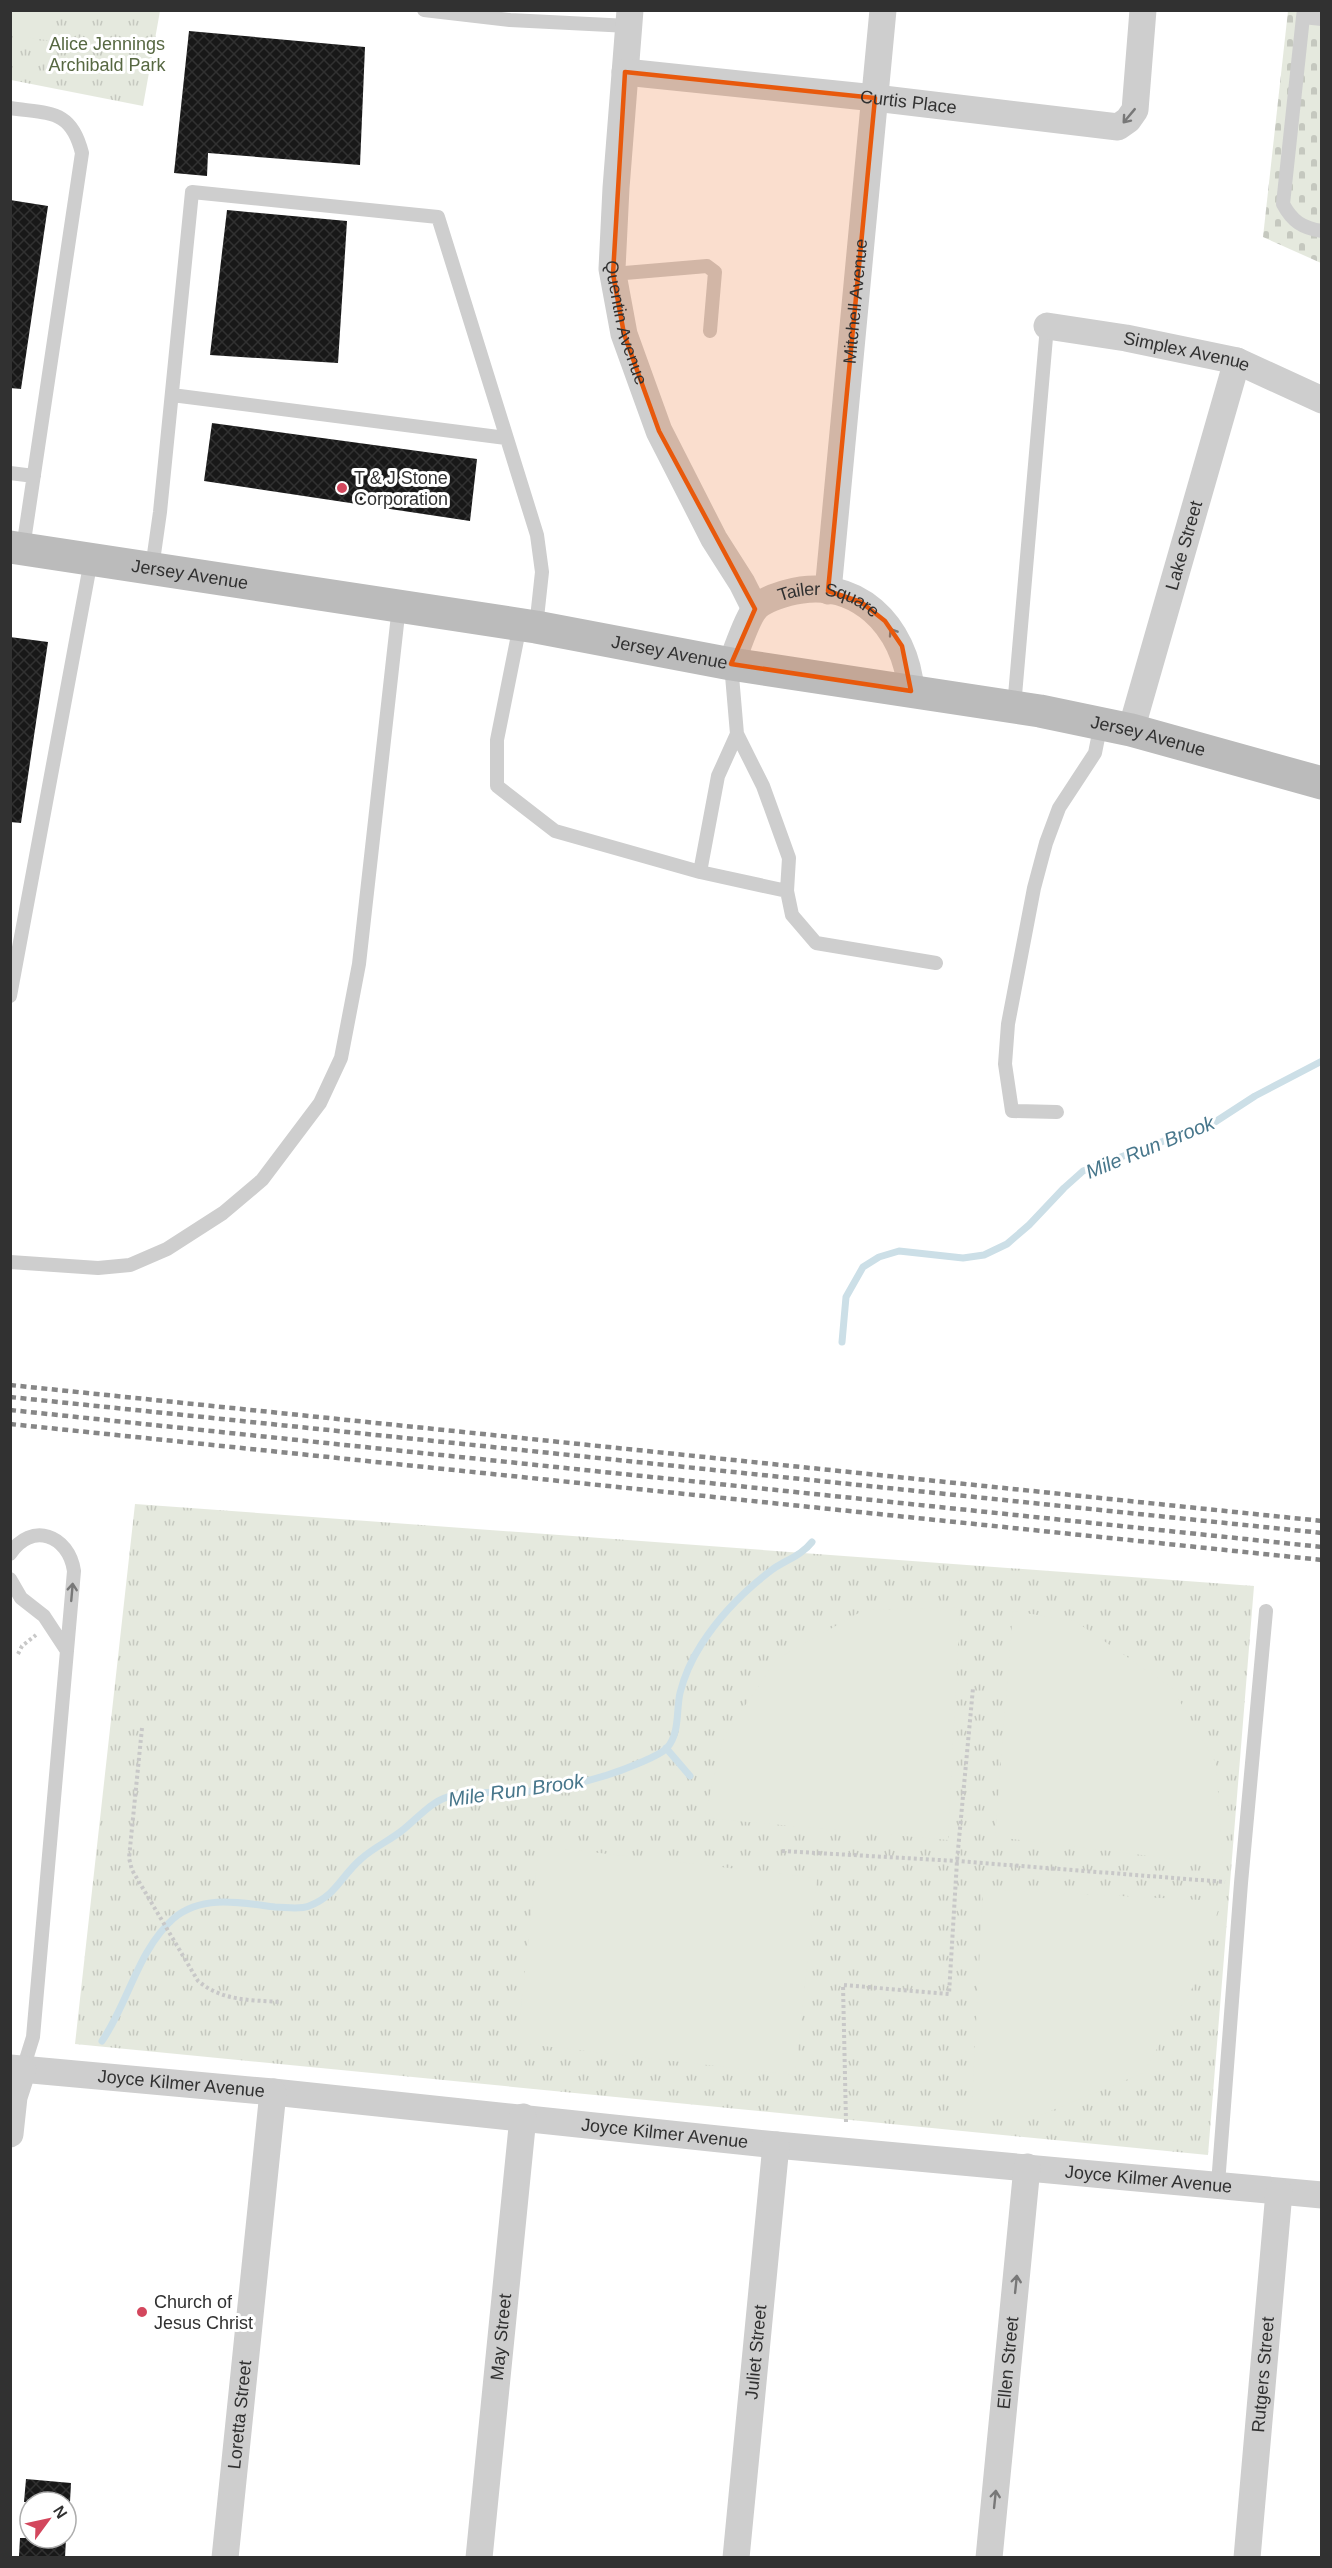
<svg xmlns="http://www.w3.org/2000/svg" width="1332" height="2568" viewBox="0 0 1332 2568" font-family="Helvetica,sans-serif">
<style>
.grass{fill:url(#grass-tufts)}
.cemetery{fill:url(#cemetery-stones)}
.pitch{fill:#e5e9de}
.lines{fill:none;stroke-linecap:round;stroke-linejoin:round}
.stream{stroke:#ccdfe7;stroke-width:7}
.building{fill:url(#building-cross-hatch)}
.path{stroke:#c8c8c8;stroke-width:4;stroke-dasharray:3 3;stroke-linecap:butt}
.lane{stroke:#cecece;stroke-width:14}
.street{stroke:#cecece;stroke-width:27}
.secondary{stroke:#bbb;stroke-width:33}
.rail{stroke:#868686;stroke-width:4.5;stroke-dasharray:6 4.5;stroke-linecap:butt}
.oneway{stroke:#787878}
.marked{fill:#e8590c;fill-opacity:0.2;stroke:#e8590c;stroke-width:4.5;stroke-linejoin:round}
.poi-dot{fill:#d3475d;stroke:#fff;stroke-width:2}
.labels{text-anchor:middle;stroke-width:6;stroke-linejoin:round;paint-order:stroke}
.park-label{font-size:18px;fill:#576842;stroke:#fff}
.street-label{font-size:18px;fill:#313131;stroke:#fff}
.poi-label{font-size:18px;fill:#313131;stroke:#fff;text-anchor:start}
.water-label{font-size:20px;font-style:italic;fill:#47768b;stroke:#fff}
</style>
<defs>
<pattern id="grass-tufts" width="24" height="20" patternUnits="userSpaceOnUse" patternTransform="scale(1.5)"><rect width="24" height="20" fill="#e5e9de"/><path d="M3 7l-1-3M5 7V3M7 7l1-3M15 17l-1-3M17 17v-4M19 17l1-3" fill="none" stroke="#c5c8bf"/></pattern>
<pattern id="cemetery-stones" width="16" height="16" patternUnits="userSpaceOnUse" patternTransform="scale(1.5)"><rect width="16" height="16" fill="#e5e9de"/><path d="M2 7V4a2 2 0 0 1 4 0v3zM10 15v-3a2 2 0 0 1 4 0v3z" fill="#c5c8bf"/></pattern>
<pattern id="building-cross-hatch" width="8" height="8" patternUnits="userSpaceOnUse" patternTransform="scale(1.5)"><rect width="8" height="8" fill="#181818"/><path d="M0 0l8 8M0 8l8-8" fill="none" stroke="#313131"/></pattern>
</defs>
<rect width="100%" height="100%" fill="#fff"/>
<path class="grass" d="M10,11H160L143,106L11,80Z
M135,1504L1254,1586L1208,2155L75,2044Z"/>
<path class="cemetery" d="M1288,11H1321V263L1263,237Z"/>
<path class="pitch" d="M11,10L53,11L52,41L11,35Z
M960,1607L948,1840L704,1818L724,1736L777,1659L864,1610Z
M1013,1611L1075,1621L1172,1688L1216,1763L1223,1865L995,1837Z
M539,1846L817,1878L795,2075L517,2043Z
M983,1889L1221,1901L1195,1983L1143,2073L1041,2115L971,2121Z"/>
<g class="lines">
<path class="stream" d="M842,1342L846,1297L863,1267L879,1257L899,1251L963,1258L984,1255L1007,1244L1029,1225L1064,1188L1083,1171L1215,1122L1255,1096L1322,1061
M666,1748L690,1776
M102,2041C129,2002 137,1951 174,1918C203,1894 242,1903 275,1907C286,1907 299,1910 309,1906C336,1896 341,1876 361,1859C374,1847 391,1840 404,1829C421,1815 433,1799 455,1795C477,1790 499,1794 522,1792C562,1788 600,1780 637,1764C646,1760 660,1755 667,1748C680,1733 676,1711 680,1693C684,1677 692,1659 701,1645C720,1615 745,1590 773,1569C786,1560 802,1555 812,1542"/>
</g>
<path class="building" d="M189,31L365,47L360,165L208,153L207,176L174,173Z
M10,200L48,206L21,389L10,388Z
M227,210L347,221L338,363L210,355Z
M212,423L477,459L470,521L204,481Z
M10,637L48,642L21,823L10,822Z
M26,2479L71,2483L70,2502H24Z
M20,2538H66L65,2558L19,2556Z"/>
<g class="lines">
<path class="path" d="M18,1654L22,1646L36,1635
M142,1728L129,1858L132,1870L198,1981C222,2001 250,2000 280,2002
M782,1851L957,1861L1225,1882
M846,2122L843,1985L949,1994L957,1861L973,1688"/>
<path class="lane" d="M424,10L510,20L629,26
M1304,10L1303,17L1322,19
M1303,17L1283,204C1292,221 1302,228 1322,231
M10,108C50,114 71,109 82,153L23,548
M613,274L707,266L715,272L710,331
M172,395L506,438
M10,473L34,476
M152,568L160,512L192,192L438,217L537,535L542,572L536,627
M520,625L497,740V786L555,831L700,872L718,776L737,734L731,664
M1014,707L1047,326
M737,734L763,786L789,858L787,891L792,915L816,943L936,963
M700,872L787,891
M10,996L91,560
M1057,1112L1012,1111L1005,1064L1008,1024L1034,888L1046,843L1059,808L1095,753L1101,723
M10,1262L98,1268L130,1265L167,1249L223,1213L262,1180L320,1103L341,1058L359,964L399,606
M10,1554C31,1521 69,1535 74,1571L33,2037L23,2069
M10,1579L21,1598L44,1616L67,1651
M1218,2184L1241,1883L1266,1611"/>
<g class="street">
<path id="s1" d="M630,10L616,188L612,269L624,334L659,431L714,539L742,583L755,609"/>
<path id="s2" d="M625,72L875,98L1118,127L1128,120L1135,110L1143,10"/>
<path id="s3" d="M1047,326L1126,338L1237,361L1322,400"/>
<path id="s4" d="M828,591L883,10"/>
<path id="s5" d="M731,664C737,650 746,620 755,609C761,601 777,596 787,593C856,574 906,626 911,691"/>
<path id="s6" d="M1131,730L1237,361"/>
<path id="s7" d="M10,2068L273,2092L776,2145L1322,2195"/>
<path d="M10,2134L14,2097L23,2069"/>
<path id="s8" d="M225,2558L273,2092"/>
<path id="s9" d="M479,2558L523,2117"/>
<path id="s10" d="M736,2558L776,2145"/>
<path id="s11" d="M989,2558L1027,2167"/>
<path id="s12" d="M1247,2558L1279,2192"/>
</g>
<path class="secondary" id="s13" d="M10,547L536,627L731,664L1040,711L1131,730L1322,783"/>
<path class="rail" d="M10,1385L1322,1521
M10,1397L1322,1533
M10,1410L1322,1547
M10,1424L1322,1560"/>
</g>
<defs><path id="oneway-shaft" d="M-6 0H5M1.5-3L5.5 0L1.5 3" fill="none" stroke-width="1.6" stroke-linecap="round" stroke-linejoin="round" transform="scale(1.5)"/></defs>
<g class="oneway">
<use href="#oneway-shaft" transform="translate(1129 116) rotate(130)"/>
<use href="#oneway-shaft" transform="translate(895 636) rotate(-122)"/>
<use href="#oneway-shaft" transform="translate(72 1592) rotate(-85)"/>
<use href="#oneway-shaft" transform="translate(1016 2284) rotate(-84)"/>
<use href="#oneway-shaft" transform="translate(995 2499) rotate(-84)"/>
</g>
<path class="marked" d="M625,72L875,98L828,591L861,602L885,621L902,646L911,691L731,664L755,609L659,431L624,334L613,274Z"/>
<g class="poi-dot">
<circle cx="342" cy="488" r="6"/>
<circle cx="142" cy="2312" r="6"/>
</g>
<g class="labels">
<g class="park-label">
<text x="107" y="50">Alice Jennings<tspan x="107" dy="21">Archibald Park</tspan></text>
</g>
<g class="street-label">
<text dy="6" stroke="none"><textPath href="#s2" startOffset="285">Curtis Place</textPath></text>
<text dy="6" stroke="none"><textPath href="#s4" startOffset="291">Mitchell Avenue</textPath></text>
<text dy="6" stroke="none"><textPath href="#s1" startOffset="315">Quentin Avenue</textPath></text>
<text dy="6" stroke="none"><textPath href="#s3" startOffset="142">Simplex Avenue</textPath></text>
<text dy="6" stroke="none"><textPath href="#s6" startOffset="192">Lake Street</textPath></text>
<text dy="6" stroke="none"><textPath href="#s13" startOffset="182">Jersey Avenue</textPath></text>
<text dy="6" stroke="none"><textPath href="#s5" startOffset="140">Tailer Square</textPath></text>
<text dy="6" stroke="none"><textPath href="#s13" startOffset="668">Jersey Avenue</textPath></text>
<text dy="6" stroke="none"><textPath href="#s13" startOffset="1154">Jersey Avenue</textPath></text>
<text dy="6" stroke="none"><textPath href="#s7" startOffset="172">Joyce Kilmer Avenue</textPath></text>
<text dy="6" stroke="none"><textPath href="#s7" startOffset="658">Joyce Kilmer Avenue</textPath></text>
<text dy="6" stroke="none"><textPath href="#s7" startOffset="1144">Joyce Kilmer Avenue</textPath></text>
<text dy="6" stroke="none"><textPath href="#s9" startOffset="222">May Street</textPath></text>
<text dy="6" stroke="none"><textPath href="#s10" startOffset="207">Juliet Street</textPath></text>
<text dy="6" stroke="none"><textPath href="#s11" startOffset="196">Ellen Street</textPath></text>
<text dy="6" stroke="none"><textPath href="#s12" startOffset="184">Rutgers Street</textPath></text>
<text dy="6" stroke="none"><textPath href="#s8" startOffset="144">Loretta Street</textPath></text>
</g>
<g class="poi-label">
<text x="354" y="484">T &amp; J Stone<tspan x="354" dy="21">Corporation</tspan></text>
<text x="154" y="2308">Church of<tspan x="154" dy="21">Jesus Christ</tspan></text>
</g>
<g class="water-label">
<text transform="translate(1150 1147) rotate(-22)" y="7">Mile Run Brook</text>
<text transform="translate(516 1790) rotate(-8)" y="7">Mile Run Brook</text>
</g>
</g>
<rect width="1332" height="2568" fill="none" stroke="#313131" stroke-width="24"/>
<g transform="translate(48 2520) rotate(57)"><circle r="28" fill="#ffffff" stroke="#adadad" stroke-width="1.5"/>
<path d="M0-4.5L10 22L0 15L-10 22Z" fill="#d3475d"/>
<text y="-9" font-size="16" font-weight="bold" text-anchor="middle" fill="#313131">N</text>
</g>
</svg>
